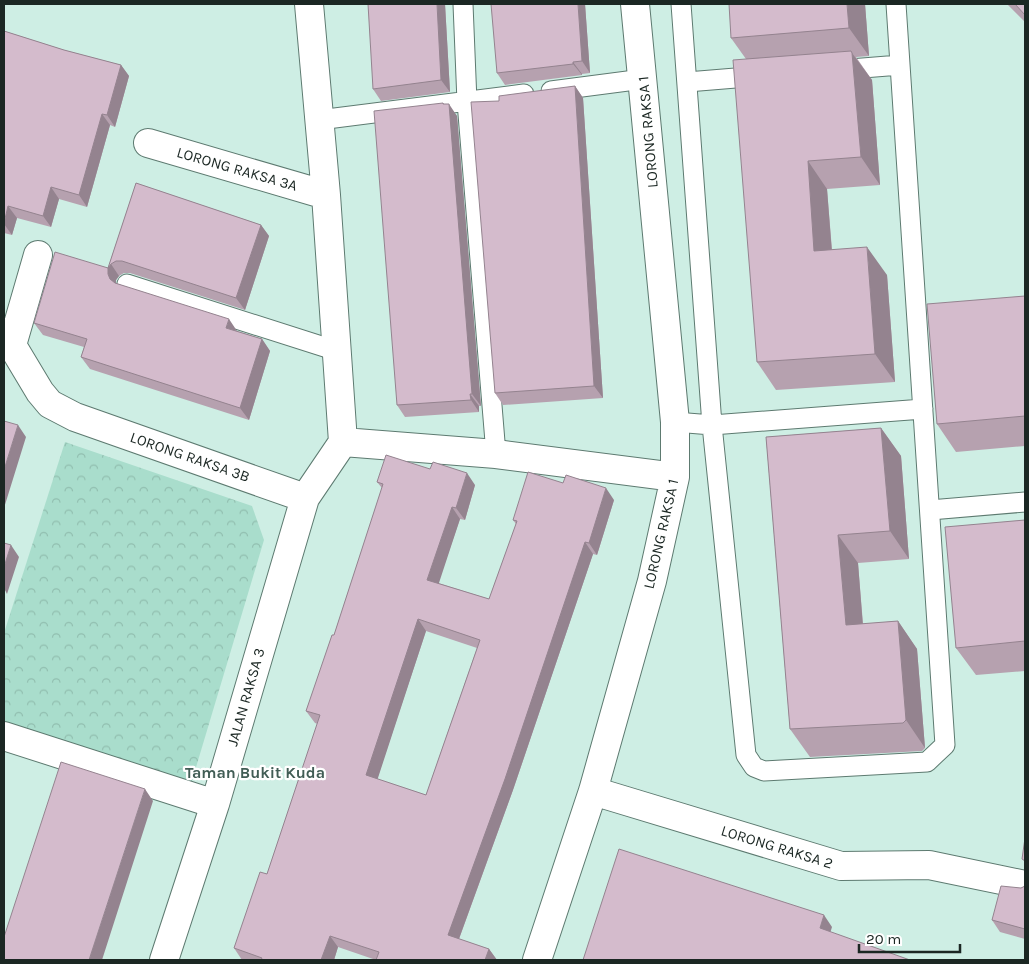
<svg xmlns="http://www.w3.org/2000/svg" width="1029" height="964" viewBox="0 0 1029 964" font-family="Karla,sans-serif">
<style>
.park{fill:url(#park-crowns)}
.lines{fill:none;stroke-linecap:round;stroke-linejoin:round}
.lane-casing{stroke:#5d7a70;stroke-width:21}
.street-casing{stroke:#5d7a70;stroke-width:30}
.lane{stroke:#fff;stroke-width:19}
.street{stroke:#fff;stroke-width:28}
.wall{fill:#b6a1af;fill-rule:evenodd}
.shaded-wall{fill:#94838f}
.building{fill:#d4bbcc;stroke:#94838f;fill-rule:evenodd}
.labels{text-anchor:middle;stroke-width:4.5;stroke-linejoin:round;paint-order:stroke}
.street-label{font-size:15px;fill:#1b2723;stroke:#fff}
.neighbourhood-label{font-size:16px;font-weight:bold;fill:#415d55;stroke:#fff}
</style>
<defs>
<pattern id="park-crowns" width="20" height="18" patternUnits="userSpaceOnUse" patternTransform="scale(1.25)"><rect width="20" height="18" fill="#a9ddcc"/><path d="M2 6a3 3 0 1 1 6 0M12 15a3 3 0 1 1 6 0" fill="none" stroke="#91beaf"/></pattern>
</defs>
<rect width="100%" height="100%" fill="#ceeee4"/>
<path class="park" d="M65,442L252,506L264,540L191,784L4,724V633Z"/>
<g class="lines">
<defs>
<path id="lane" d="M463,4L467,102L496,454
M681,4L712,425L746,755L754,767L764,771L927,762L945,745L896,4
M838,70L900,65
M687,82L760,76
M551,91L643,79
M319,120L524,94
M127,284L337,351
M675,422L712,425L923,409
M930,510L1025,502"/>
<path id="street" d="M309,4L326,195L343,442L496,454L675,477
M148,143L326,195
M4,332L40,392L50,404L75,417L305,498
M12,345L38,255
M4,736L215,804
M593,791L841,866L929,865L1025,885
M164,960L215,804L305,498L343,442
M537,960L593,791L652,581L675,477V422L635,4"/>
</defs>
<use href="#lane" class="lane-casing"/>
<use href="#street" class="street-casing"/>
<use href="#lane" class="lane"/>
<use href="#street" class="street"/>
</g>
<path class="wall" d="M445,4L450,92L381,101L373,89Z
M585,4L590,73L582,74V75L505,85L497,73Z
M865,4L869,56L856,57L872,80L880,185L827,189L832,250L887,275L895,382L776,390L757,362L746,59L731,38Z
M1007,4H1025V22Z
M4,31L64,50L121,65L129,76L115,127L110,125L87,207L59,199L51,227L17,218L12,235L4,233Z
M575,86L583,98L603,398L503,405L495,393L499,101Z
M443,103L457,116L481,406H479V412L405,417L397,405Z
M136,183L261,225L269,236L245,310L130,273H124L119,276L116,280V283L237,331L262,339L270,351L249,420L90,369L81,357L84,347L43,335L34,323L108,268Z
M1025,296V446L956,452L937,424Z
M881,428L901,456L909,559L858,563L863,624L898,621L917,649L925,748L922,751L810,757L790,729L766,437Z
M377,482L475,485L465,520L460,519L438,583L489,599L516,524L513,520L614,500L597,555L593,554L513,790L459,939L489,949L497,960H376L338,947L334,960H242L234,948L267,874L318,724L315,723L306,711L334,635L382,488ZM426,631L477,648L426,795L377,779Z
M1025,520V671L976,675L956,648Z
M1025,886V939L1000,932L992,920L1021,888Z"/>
<path class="shaded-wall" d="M437,4H445L450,92L441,80Z
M578,4H585L590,73L582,61Z
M847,4H865L869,56L849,28Z
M852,53L872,80L880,185L861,157Z
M573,62L582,74V75L573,64Z
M121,65L129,76L115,127L107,115Z
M575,86L583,98L603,398L594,386Z
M443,103L449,112V104L457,116L481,406L472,394Z
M102,114L110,125L87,207L79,195Z
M808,161L827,189L834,279L814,251Z
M51,187L59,199L51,227L43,216Z
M8,206L17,218L12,235L4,224Z
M261,225L269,236L245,310L236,298Z
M867,247L887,275L895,382L875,354Z
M111,264L119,276L116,280V286L110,279L108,274V268Z
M229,319L237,331L226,328Z
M262,339L270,351L249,420L240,408Z
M470,394L479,406V412L471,400Z
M18,425L26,437L4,508V470Z
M881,428L901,456L909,559L890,531Z
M467,473L475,485L465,520L456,508Z
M606,488L614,500L597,555L589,543Z
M452,507L460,519L436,592L427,580Z
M838,535L858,563L865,653L846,625Z
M585,542L593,554L513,790L456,947L448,935Z
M11,545L19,557L7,594L4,588V567Z
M418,619L426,631L375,787L366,775Z
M898,621L917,649L925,748L906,720Z
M145,789L153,801L102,960H89Z
M824,915L832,927L828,940L820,928Z
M330,936L338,947L334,960H321Z
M489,949L497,960H485Z"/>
<path class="building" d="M368,4H437L441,80L373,89Z
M491,4H578L582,61L573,62V64L497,73Z
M729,4H847L849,28L731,38Z
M1015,4H1025V15Z
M4,31L64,50L121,65L107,115L102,114L79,195L51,187L43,216L8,206L4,223Z
M851,51L852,53L861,157L808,161L814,251L867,247L875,354L757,362L733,60Z
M575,86L594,386L495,393L471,102L499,101V96Z
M443,103V104H449L472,394H470L471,400L397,405L374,111Z
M136,183L261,225L236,298L122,261H116L111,264L108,268V274L110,279L115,283L229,319L226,328L262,339L240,408L81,357L87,339L34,323L55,252L108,268Z
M1025,296V416L937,424L927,304Z
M4,421L18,425L4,470Z
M881,428L890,531L838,535L846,625L898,621L906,720L903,723L790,729L766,437Z
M386,455L430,469L433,462L467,473L456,508L452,507L427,580L489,599L517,521L513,520L528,472L563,483L566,475L606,488L589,543L585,542L505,779L448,935L489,949L485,960H376L379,952L330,936L321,960H261L262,958L234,948L260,872L267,874L320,715L306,711L332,635H334L383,484L377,482ZM418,619L480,640L426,795L366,775Z
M1025,520V641L956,648L945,527Z
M4,543L11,545L4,567Z
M61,762L145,789L89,960H4V937Z
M1025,838V861L1022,859Z
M619,849L824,915L820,928L910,960H583Z
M1001,886L1021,888L1025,886V929L992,920Z"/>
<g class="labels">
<g class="street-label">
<text transform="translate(648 132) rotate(-95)" y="5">LORONG RAKSA 1</text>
<text transform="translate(237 169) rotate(16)" y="5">LORONG RAKSA 3A</text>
<text transform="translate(190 457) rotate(19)" y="5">LORONG RAKSA 3B</text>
<text transform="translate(661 534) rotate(-77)" y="5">LORONG RAKSA 1</text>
<text transform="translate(246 697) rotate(-74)" y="5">JALAN RAKSA 3</text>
<text transform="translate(777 847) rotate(17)" y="5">LORONG RAKSA 2</text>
</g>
<g class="neighbourhood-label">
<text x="255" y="778">Taman Bukit Kuda</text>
</g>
</g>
<rect width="1029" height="964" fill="none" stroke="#1b2723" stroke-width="10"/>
<path d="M859 944v8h101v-8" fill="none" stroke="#1b2723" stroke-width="2.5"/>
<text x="866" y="944" font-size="15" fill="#1b2723" stroke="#ffffff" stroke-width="4" paint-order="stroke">20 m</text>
</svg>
